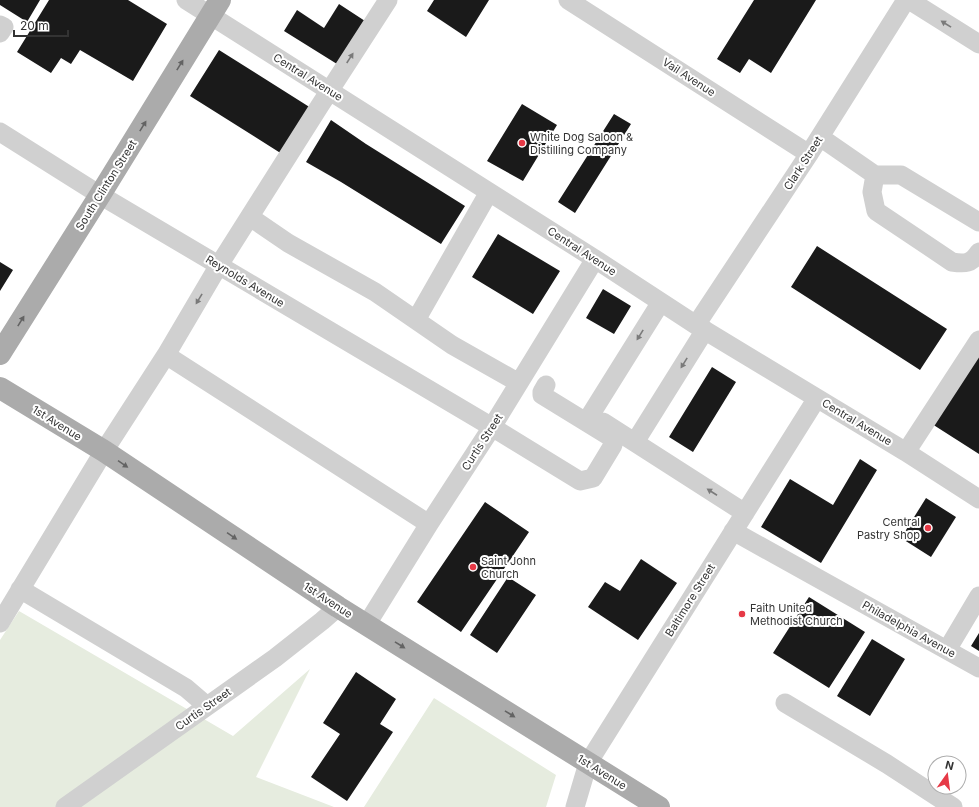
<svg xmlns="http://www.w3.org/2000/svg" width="979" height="807" viewBox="0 0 979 807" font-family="Inter,sans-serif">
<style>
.green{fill:#e6ecdf}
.building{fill:#1a1a1a}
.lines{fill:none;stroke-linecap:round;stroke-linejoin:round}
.minor{stroke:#d0d0d0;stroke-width:19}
.major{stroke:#ababab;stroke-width:22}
.oneway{fill:#7a7a7a}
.oneway2{fill:#636363}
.poi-dot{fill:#e63946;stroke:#fff;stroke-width:1.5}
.labels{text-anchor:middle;stroke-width:4;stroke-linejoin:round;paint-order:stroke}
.street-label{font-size:11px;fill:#333;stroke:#fff}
.poi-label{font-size:11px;fill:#333;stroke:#fff;text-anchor:start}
</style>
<rect width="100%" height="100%" fill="#fff"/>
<path class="green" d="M19,611L233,736L310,669L256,777L334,807H0V640Z
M434,698L556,775L546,807H364Z"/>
<path class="building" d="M0,0H40L27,22L0,5Z
M49,0H128L167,24L133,81L80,50L71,64L61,58L51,73L17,52Z
M434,0H489L466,37L427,11Z
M754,0H816L771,73L749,59L740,73L717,59Z
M339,4L365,21L337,64L284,31L297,10L324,28Z
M219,50L311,108L282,154L190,96Z
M522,104L557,125L523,181L487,161Z
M614,114L631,124L575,213L558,202Z
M331,120L366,144L465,206L441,244L341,182L306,162Z
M498,234L560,271L533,314L472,277Z
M817,246L947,329L920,370L791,287Z
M0,262L13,270L0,291Z
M603,289L631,306L614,334L586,318Z
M979,351V454L932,424Z
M712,367L736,382L693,452L669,437Z
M860,459L877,470L821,563L761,527L790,479L833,505Z
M926,498L956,517L931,557L901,538Z
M485,502L529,532L461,632L417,602Z
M641,559L677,583L638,640L588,607L605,582L620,591Z
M508,577L536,595L497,653L470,635Z
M809,597L865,632L829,688L773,653Z
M979,633V651L971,646Z
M872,639L905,659L870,716L837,696Z
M356,672L396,699L380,724L393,732L347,801L311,777L340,734L323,723Z"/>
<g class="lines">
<path class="minor" d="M186,0L595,259L696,325L906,452L979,499
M568,0L809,154
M909,0L979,44
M0,25L4,27L0,33
M0,132L100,195L492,427L580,481L593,478L613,445L612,438L542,395V392L546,385
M820,137L875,175H901L979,222
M875,175L872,192L876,211L952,262C965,264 971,264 979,252
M250,217L288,243L375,292L452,345L519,383
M416,320L489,192
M696,325L809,154L906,0
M166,355L429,524
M586,422L661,302
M603,422L745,513
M635,442L705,330
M906,452L979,340
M733,531L979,668
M20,589L186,688L207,706
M0,623L104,451L166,355L219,265L319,107L388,0
M367,624L429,524L492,427L595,259
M947,650L979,596
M785,703L887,764L953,807
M65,807L275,658L322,621L338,607
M575,807L588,763L817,398"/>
<path class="major" d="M0,354L100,195L220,0
M0,388L104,451L338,607L659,807"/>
</g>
<defs><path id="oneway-solid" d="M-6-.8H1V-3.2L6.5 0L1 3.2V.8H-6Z"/></defs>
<g class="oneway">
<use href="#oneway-solid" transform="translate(946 24) rotate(-148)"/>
<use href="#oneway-solid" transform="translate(350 58) rotate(-57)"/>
<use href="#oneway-solid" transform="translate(199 299) rotate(121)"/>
<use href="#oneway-solid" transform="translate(640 335) rotate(122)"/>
<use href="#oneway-solid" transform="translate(684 363) rotate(122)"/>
<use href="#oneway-solid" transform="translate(712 492) rotate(-147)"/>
</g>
<g class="oneway2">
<use href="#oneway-solid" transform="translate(180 65) rotate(-58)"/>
<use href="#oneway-solid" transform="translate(143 126) rotate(-58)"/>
<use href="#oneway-solid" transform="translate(21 321) rotate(-58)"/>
<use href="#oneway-solid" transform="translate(123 464) rotate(34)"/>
<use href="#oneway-solid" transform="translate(232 536) rotate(34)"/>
<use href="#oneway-solid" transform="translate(400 645) rotate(32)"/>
<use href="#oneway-solid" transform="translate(510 714) rotate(32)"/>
</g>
<g class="poi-dot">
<circle cx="522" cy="143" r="4"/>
<circle cx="928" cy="528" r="4"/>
<circle cx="473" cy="567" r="4"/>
<circle cx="742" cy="614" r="4"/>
</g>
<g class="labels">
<g class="street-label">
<text transform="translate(308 77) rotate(32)" y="4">Central Avenue</text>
<text transform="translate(689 77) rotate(33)" y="4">Vail Avenue</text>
<text transform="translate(803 163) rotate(-57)" y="4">Clark Street</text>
<text transform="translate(106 185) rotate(-58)" y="4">South Clinton Street</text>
<text transform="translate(582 251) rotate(33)" y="4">Central Avenue</text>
<text transform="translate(245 281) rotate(31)" y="4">Reynolds Avenue</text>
<text transform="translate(857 422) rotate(31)" y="4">Central Avenue</text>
<text transform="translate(57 423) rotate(32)" y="4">1st Avenue</text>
<text transform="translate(482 442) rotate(-57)" y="4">Curtis Street</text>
<text transform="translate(328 600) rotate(33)" y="4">1st Avenue</text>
<text transform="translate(690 600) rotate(-58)" y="4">Baltimore Street</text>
<text transform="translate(909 629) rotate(29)" y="4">Philadelphia Avenue</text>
<text transform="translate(203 709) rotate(-35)" y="4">Curtis Street</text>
<text transform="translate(602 772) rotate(32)" y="4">1st Avenue</text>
</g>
<g class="poi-label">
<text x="530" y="141">White Dog Saloon &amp;<tspan x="530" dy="13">Distilling Company</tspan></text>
<text x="920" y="526" text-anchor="end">Central<tspan x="920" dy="13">Pastry Shop</tspan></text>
<text x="481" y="565">Saint John<tspan x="481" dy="13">Church</tspan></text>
<text x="750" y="612">Faith United<tspan x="750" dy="13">Methodist Church</tspan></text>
</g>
</g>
<g transform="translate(947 775) rotate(14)"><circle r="19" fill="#ffffff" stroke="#adadad"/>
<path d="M0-3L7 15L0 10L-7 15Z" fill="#e63946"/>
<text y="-6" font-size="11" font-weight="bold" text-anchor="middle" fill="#333333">N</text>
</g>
<path d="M14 30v6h54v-6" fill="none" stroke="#333333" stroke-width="2"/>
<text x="20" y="30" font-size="12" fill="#333333" stroke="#ffffff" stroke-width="3" paint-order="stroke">20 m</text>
</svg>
